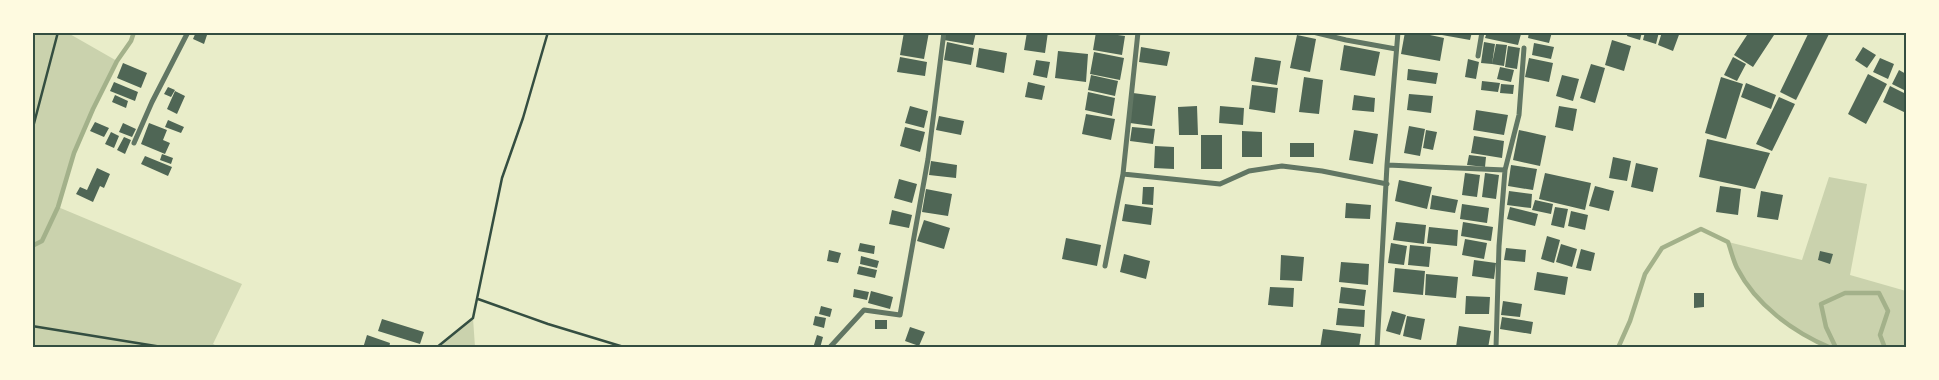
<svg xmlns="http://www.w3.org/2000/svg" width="1939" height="380" viewBox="0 0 1939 380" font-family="'Nunito Sans',sans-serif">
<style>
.green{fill:#cad2ad}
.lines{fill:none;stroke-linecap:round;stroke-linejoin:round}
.stream{stroke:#a3b18a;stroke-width:4.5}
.building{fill:#4f6655}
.path{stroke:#344e41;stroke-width:2.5}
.minor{stroke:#617663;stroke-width:5}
.neatline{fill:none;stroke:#344e41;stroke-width:2}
</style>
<rect width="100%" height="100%" fill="#e9edc9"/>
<path class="green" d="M32,33H68L117,61L93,109L74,153L58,207L242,284L213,344L219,347H33Z
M1829,177L1867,184L1850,275L1906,291V347H1831L1813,340L1777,316L1758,298L1737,268L1728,242L1802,260Z
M473,318L475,347H436Z"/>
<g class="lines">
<path class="stream" d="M32,246L42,241L58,207L74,153L93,109L117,61L131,41L134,32
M527,348H530
M1618,348L1630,321L1645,274L1662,248L1701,229L1728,242C1731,250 1733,260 1737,268C1756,305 1793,332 1831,348
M1836,348L1826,327L1821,304L1845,293H1879L1888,311L1880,335L1885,348"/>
</g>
<path class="building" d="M196,32L207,35L204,44L193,39Z
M904,32H929L924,59L900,55Z
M946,32H976L973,45L944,40Z
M1027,32H1048L1045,53L1024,50Z
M1096,32L1125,36L1122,55L1093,50Z
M1405,32H1416L1444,38L1440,61L1401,54Z
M1443,32H1472L1470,40L1442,35Z
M1487,32H1514L1521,34L1518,45L1485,38Z
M1529,32H1552L1549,43L1528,38Z
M1628,32H1642L1640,40L1627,36Z
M1645,32H1659L1656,44L1643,40Z
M1662,32H1680L1673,51L1658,45Z
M1749,32H1776L1753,67L1734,55Z
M1809,32H1830L1796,100L1780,92Z
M1297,35L1316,39L1310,72L1290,68Z
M1612,40L1631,46L1624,71L1605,65Z
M947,42L974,48L971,65L944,60Z
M1484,42L1495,44L1492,64L1481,63Z
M1534,43L1554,47L1551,59L1532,55Z
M1496,44L1507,45L1504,66L1492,64Z
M1344,45L1380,52L1375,76L1340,70Z
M1508,46L1520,48L1517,69L1505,67Z
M1141,47L1170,52L1167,66L1139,62Z
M1863,47L1876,55L1867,68L1855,60Z
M979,48L1007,53L1004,73L976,67Z
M1058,51L1088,54L1086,82L1055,78Z
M1094,52L1124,58L1120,80L1090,74Z
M900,57L927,62L925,76L897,72Z
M1255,57L1281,61L1277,85L1251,81Z
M1733,57L1746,64L1737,81L1724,75Z
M1529,58L1553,63L1549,82L1525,77Z
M1880,58L1894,64L1888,79L1873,72Z
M1468,59L1479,62L1476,79L1465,77Z
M1036,60L1050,62L1047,78L1033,75Z
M123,63L147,73L141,88L117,78Z
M1591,64L1605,68L1595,103L1580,98Z
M1500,67L1514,70L1511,82L1497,79Z
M1408,69L1438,73L1436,84L1407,80Z
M1899,70L1906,74V91L1892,84Z
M1868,74L1887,84L1866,124L1848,114Z
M1091,75L1118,81L1115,96L1088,90Z
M1562,75L1579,79L1573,101L1556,96Z
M1304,77L1323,80L1319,114L1299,112Z
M1721,77L1743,84L1726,139L1705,133Z
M1482,81L1500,83L1498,92L1481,90Z
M114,82L138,92L135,101L110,91Z
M1028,82L1045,86L1042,100L1025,97Z
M1746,83L1776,95L1771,109L1741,97Z
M1501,84L1514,85L1513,94L1500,93Z
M1252,85L1278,88L1275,113L1249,109Z
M1890,86L1906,94V113L1883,102Z
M168,87L175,90L171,97L164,94Z
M175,91L185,96L177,114L167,109Z
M1088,92L1115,98L1112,116L1085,110Z
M1133,93L1156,96L1152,126L1130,123Z
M1409,94L1433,96L1431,113L1407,110Z
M115,95L128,101L126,108L112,102Z
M1354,95L1375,98L1374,112L1352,110Z
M1779,97L1795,104L1772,151L1756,144Z
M910,106L928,111L924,128L905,123Z
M1197,106L1198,135H1179L1178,107Z
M1220,106L1244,108L1243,125L1219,123Z
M1559,106L1577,109L1573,131L1555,127Z
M1476,110L1508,115L1504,135L1473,130Z
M1086,114L1115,119L1111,140L1082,134Z
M939,116L964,121L961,135L936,130Z
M168,120L184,127L181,133L165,127Z
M95,122L109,128L104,137L90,131Z
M123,123L136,129L132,137L119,132Z
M149,123L167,130L163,140L170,143L165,154L141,144Z
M1409,126L1425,129L1420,156L1404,153Z
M905,127L925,132L920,152L900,146Z
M1132,127L1155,129L1153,144L1130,141Z
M1354,130L1378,134L1373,164L1349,160Z
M1426,130L1437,132L1433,150L1423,148Z
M1519,130L1546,136L1540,166L1513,160Z
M1242,131L1262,132V157H1242Z
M111,132L119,136L114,148L105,144Z
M1201,135H1222V169H1201Z
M1474,136L1504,141L1502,158L1471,153Z
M124,137L131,140L125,154L117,150Z
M1707,139L1770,153L1755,189L1699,177Z
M1290,143H1314V157H1290Z
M1155,146L1174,147V169L1154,168Z
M162,154L173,158L171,164L160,160Z
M1469,155L1486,157L1485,167L1467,165Z
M145,156L172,167L168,176L141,164Z
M1613,157L1631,161L1627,181L1609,178Z
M931,161L957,165L956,178L929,175Z
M1636,163L1658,168L1653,192L1631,187Z
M1511,165L1537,169L1533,190L1508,186Z
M97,168L110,174L104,188L100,186L93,202L76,194L80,187L87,190Z
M1465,173L1480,175L1477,197L1462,195Z
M1485,173L1499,175L1496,199L1482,197Z
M1545,173L1591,183L1585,210L1539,199Z
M899,179L917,184L912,203L894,198Z
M1399,180L1432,187L1427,209L1395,201Z
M1595,186L1614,191L1609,211L1589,206Z
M1720,186L1741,189L1738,215L1716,212Z
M1143,187H1154L1153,205L1142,204Z
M926,189L952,194L948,216L922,212Z
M1509,191L1532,194L1531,208L1507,205Z
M1761,191L1783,195L1778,220L1757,217Z
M1432,195L1458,200L1455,213L1430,209Z
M1535,200L1553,204L1551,214L1532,210Z
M1346,203L1371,205L1370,219L1345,218Z
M1125,204L1153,208L1151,225L1122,221Z
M1462,204L1489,208L1487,223L1460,219Z
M1510,207L1538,214L1535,226L1507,219Z
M1555,207L1568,209L1564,228L1551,225Z
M892,210L912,215L909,228L889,224Z
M1571,211L1588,215L1585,230L1568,226Z
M924,220L950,228L944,249L917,241Z
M1396,222L1426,225L1424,244L1393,240Z
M1463,222L1493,227L1491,241L1461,236Z
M1429,227L1458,230L1457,246L1427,243Z
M1547,236L1560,240L1554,263L1541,259Z
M1066,238L1101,245L1097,266L1062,259Z
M1465,239L1487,243L1484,259L1462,255Z
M860,243L875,246L874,254L858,251Z
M1391,243L1407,246L1404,265L1388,263Z
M1561,244L1577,249L1572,267L1556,262Z
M1410,245L1431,247L1429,267L1408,265Z
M1506,248L1526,250L1525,262L1504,260Z
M1581,249L1595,253L1591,271L1576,268Z
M829,250L841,253L838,263L827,261Z
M1820,251L1833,254L1830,264L1818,260Z
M1124,254L1150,261L1146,279L1120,272Z
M1281,255L1304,257L1302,281L1280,280Z
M861,256L879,261L877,268L860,264Z
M1474,260L1496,263L1494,279L1472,276Z
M1341,262L1369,264L1368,285L1339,282Z
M859,266L877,270L875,278L857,274Z
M1395,268L1425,271L1423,295L1393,292Z
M1537,272L1568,277L1565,295L1534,290Z
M1426,274L1458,277L1456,298L1425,295Z
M1270,287L1294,288L1293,307L1268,305Z
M1341,287L1366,290L1364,306L1339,303Z
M854,289L869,292L867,300L853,297Z
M871,291L893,297L890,309L868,303Z
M1694,293H1704V307L1694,308Z
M1466,296L1490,297L1489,314H1465Z
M1503,301L1522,304L1520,317L1501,315Z
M821,306L832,309L830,317L819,314Z
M1338,308L1365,310L1364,327L1336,325Z
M1392,311L1406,315L1400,335L1386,331Z
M815,316L826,318L824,328L813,325Z
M1407,316L1425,319L1421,340L1403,336Z
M1502,317L1533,322L1531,334L1500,329Z
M382,319L424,332L420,344L378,331Z
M875,320H887V329H875Z
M1459,326L1491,331L1488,348L1456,347Z
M910,327L925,332L919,346L905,341Z
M1323,329L1361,334L1359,348H1320Z
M367,335L390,343L389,348H363Z
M817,335L823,337L820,348H813Z"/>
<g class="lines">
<path class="path" d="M32,131L58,32
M478,299L548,324L627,348
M32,326L168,348
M436,348L473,318L502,178L523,118L548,32"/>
<path class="minor" d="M1313,32L1346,40L1396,49
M1478,56L1482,32
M134,143L152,102L188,32
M1387,165L1505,170
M1123,174L1220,184L1249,171L1282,166L1322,171L1387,184
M1105,266L1123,174L1138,32
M831,346L864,310L900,315L928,159L944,32
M1377,348L1387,165L1398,32
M1496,348L1499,246L1505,170L1519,115L1524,48"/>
</g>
<rect width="1939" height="380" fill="none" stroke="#fefae0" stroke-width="68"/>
<rect x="34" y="34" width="1871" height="312" class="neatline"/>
</svg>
